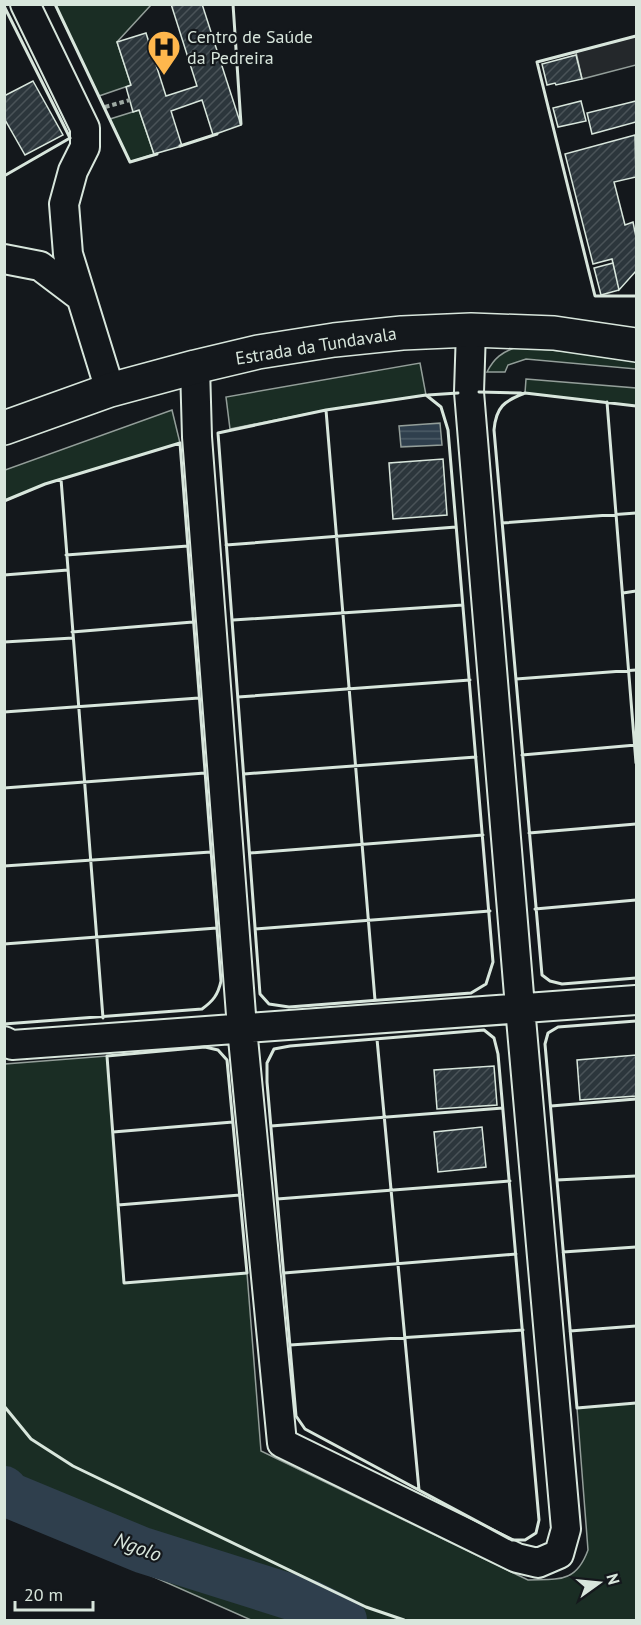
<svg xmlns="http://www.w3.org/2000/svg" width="641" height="1625" viewBox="0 0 641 1625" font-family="'PT Sans',sans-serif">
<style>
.green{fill:#1a2d24;stroke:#939e99;stroke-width:1.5}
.parking{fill:#24282b;stroke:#939e99;stroke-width:1.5}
.water{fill:url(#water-rules);stroke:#939e99;stroke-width:1.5}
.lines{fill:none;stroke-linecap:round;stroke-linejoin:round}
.river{stroke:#2f3f4d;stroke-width:46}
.building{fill:url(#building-hatch);stroke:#d8e6dc;stroke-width:1.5}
.minor-casing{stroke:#d8e6dc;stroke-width:32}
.major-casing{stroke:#d8e6dc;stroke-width:36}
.path{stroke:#9da8a2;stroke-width:4;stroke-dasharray:4.5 3;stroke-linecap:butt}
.minor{stroke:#14181c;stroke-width:28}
.major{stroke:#14181c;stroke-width:33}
.wall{stroke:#d8e6dc;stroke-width:3}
.labels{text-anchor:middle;stroke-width:4.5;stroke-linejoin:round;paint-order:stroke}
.poi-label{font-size:18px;fill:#d8e6dc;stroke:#14181c;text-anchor:start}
.street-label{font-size:18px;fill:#d8e6dc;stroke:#14181c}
.water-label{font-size:20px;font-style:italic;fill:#d8e6dc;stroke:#14181c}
</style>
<defs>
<pattern id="water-rules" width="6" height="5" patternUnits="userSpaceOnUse" patternTransform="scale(1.5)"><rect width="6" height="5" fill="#2f3f4d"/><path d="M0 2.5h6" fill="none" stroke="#4c5b66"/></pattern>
<pattern id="building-hatch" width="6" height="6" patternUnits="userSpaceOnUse" patternTransform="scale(1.5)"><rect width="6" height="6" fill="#2c363c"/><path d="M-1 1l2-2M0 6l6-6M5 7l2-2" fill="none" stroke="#4a5358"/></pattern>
</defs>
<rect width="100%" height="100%" fill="#14181c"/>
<path class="green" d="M55,5H151L117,42L131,85L99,96Z
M139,110L154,154L130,162L110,119Z
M517,347L636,358V369L526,359L508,365L505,372H487C494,358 502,352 517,347Z
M420,363L426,395L326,410L230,429L226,397Z
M526,379L636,388V406L525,393Z
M172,410L180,443L45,484L5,501V470Z
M107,1056L124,1283L247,1273L261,1451L528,1580C559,1579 576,1583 588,1550L577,1408L636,1403V1620H251L30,1522L5,1506V1064Z"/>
<path class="parking" d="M636,36V65L582,79L576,52Z"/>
<path class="water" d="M440,423L442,445L401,447L399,426Z"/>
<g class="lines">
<path class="river" d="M4,1489L9,1495L142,1550L310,1603L344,1620"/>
</g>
<path class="building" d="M171,4H202L241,125L213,135L202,100L171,111L182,146L154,154L139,110L133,112L126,87L131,85L117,42L146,33L166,96L197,86Z
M576,55L582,79L556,85L555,83L547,85L542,64Z
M33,81L63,135L25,155L4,118V96Z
M581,101L586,121L558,127L553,108Z
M636,101V122L592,134L587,113Z
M635,135L636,177L614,182L625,225L633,222L636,237V271L619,290L612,259L593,264L565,154Z
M613,263L619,290L601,295L594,268Z
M443,459L447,515L393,519L389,463Z
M636,1055V1096L580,1100L577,1060Z
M494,1066L497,1105L437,1109L434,1070Z
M482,1127L486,1167L438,1172L434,1132Z"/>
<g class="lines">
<defs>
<path id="minor" d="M25,4L85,128V147L73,171L64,204L68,254L110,390
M4,259L40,266L81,297
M195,367L197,437L242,1028L282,1443L517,1558L538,1563L559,1554L566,1529L520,1007L469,392L471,330
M4,1041L12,1045L636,1000"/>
<path id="major" d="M4,428L110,390L195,367L258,352L334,340L402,333L471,330L554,333L636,345"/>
</defs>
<use href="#minor" class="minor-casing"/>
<use href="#major" class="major-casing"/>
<path class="path" d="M105,107L130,100"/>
<use href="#minor" class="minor"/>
<use href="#major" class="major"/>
<path class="wall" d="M55,4L130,162L157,154
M233,4L241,124
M4,6L70,138L4,176
M636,36L537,62L595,296H636
M180,146L217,134
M479,392L521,393
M426,395L441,407L448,430L493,962L486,984L471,993L289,1007L269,1004L260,994L218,433L326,410Z
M428,395L458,393
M607,402L636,763
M636,406L525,393C504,401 496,407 494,430L542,975L550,981L562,984L636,978
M326,410L375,1000
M61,479L103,1018
M4,501L45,484L180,443L221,981C218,995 213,1001 202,1009L4,1024
M502,523L636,513
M226,545L456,527
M66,555L188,546
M4,575L68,570
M623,593L636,591
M233,620L463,605
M72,632L193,622
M4,642L73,638
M516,679L636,670
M238,697L470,680
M4,712L199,698
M522,755L636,745
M244,774L476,757
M4,788L205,773
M529,833L636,824
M250,853L483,835
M4,866L211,852
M535,909L636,900
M255,929L490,911
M4,944L217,928
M636,1021L558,1027L548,1033L545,1044L577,1408L636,1403
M484,1030L494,1038L498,1054L539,1520L536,1533L525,1540H512L305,1429L296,1416L267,1082V1063L274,1049L290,1046Z
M377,1039L419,1490
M205,1047L218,1050L227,1060L247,1273L124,1283L107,1056Z
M551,1106L636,1099
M271,1126L503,1108
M113,1132L233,1122
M557,1180L636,1176
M277,1199L510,1181
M118,1205L240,1195
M563,1252L636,1247
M284,1273L516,1254
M570,1331L636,1326
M290,1345L523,1330
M4,1406L31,1439L73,1466L366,1607L404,1620"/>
</g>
<defs>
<symbol id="hospital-pin" viewBox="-11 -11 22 30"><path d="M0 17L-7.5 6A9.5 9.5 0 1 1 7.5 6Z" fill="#ffb74d" stroke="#14181c"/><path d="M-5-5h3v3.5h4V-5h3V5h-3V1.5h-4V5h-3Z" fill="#111"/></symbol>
</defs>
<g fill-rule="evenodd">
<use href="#hospital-pin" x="145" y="28" width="38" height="52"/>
</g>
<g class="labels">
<g class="poi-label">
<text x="187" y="43">Centro de Saúde<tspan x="187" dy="21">da Pedreira</tspan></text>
</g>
<g class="street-label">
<text transform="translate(316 346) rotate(-9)" y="6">Estrada da Tundavala</text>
</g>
<g class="water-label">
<text transform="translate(138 1547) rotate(20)" y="7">Ngolo</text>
</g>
</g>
<rect width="641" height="1625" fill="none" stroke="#d8e6dc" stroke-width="12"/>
<g transform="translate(599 1583) rotate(75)" stroke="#14181c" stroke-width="4.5" paint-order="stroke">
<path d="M0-4.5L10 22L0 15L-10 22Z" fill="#d8e6dc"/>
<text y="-9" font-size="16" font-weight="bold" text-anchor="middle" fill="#d8e6dc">N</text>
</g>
<path d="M15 1601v9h78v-9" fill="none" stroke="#d8e6dc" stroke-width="3"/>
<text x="24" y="1601" font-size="18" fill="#d8e6dc" stroke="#14181c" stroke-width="4.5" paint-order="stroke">20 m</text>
</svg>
